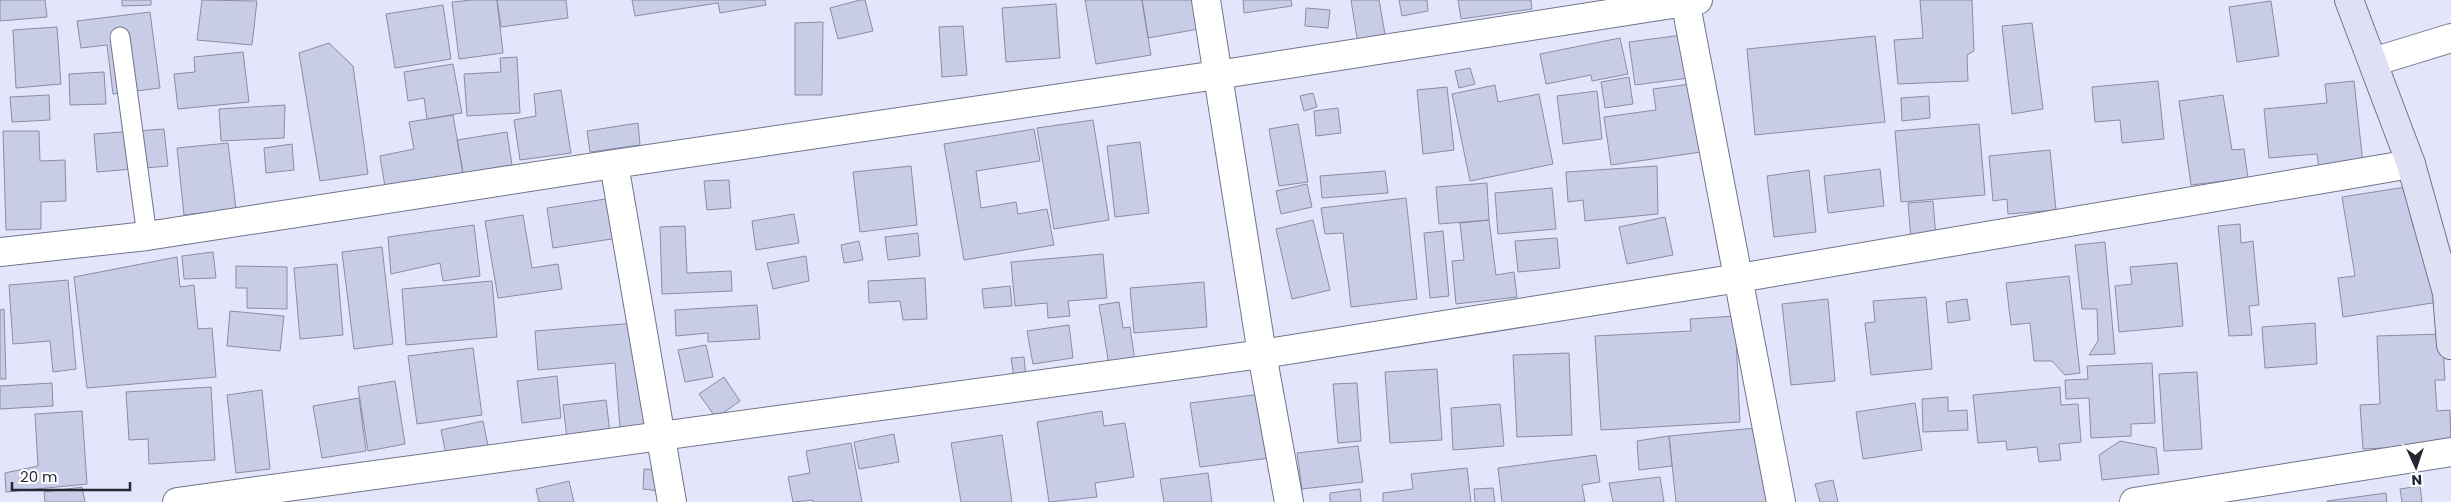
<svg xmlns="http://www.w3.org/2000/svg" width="2451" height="502" viewBox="0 0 2451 502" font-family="Poppins,sans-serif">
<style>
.building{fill:#c9cce7;stroke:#8a8ca5}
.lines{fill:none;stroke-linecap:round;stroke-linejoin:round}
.lane-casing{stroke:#71748c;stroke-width:21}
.street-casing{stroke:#71748c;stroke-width:30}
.secondary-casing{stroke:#71748c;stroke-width:30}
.lane{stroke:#fff;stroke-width:19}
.street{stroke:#fff;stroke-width:28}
.secondary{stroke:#dfe0f3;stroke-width:28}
</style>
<rect width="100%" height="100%" fill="#e3e6fb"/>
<path class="building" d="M0,0H45L47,17L0,21Z
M122,0H151V5L122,6Z
M202,0L257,1L252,45L197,40Z
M472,0H497L503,53L459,59L452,2Z
M497,0H566L568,18L501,27Z
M632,0H765L766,5L720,13L718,3L635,16Z
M860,0H865L873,31L838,39L830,8Z
M1085,0H1142L1151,55L1096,64Z
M1142,0H1206L1210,27L1148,38Z
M1243,0H1291L1292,6L1244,13Z
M1351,0H1379L1386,40L1358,44Z
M1399,0H1427L1428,11L1402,16Z
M1458,0H1531L1532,9L1461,19Z
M1920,0H1972L1974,51L1967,55L1968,81L1898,84L1894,40L1923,38Z
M2271,1L2279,56L2237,62L2229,7Z
M1056,4L1060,58L1006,62L1002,8Z
M443,5L451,59L395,68L386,14Z
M1306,8L1330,10L1328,28L1305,26Z
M150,12L160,88L113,94L107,45L81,48L77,21Z
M823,22L822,95H795V23Z
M2032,23L2043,109L2012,114L2002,26Z
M963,26L967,75L942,77L939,27Z
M57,27L61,84L16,88L13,30Z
M1682,35L1704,76L1635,85L1629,42Z
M1875,36L1885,122L1755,135L1747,49Z
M1620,38L1628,74L1592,81L1591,75L1546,84L1540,54Z
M329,43L353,66L368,174L320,181L299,53Z
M243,52L249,102L178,109L174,74L195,72L194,57Z
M517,57L520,113L467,116L464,74L501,72L500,58Z
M453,64L462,113L427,119L424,98L408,101L404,72Z
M1470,68L1475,84L1459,88L1455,71Z
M104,72L106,104L70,105L69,74Z
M1629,77L1633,104L1605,108L1601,82Z
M1713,81L1722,149L1611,165L1604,117L1656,110L1653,89Z
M2158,81L2164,139L2122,143L2120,120L2095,122L2092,87Z
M2354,81L2363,164L2319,168L2317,154L2269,158L2264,109L2327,103L2325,84Z
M1495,85L1498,102L1539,94L1553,164L1470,181L1452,94Z
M1447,87L1454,150L1423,154L1417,90Z
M561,90L571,153L520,160L514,120L536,116L534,94Z
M1597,91L1602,139L1563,144L1557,96Z
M1313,93L1317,107L1304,111L1300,96Z
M49,95L50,120L12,122L10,97Z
M2223,95L2232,150L2244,149L2248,178L2191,185L2179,101Z
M1929,96L1930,118L1902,121L1901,98Z
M285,105L284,138L221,141L219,109Z
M1338,108L1341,133L1316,136L1314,111Z
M453,115L463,173L385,187L380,156L414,149L409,122Z
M1093,120L1109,220L1054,229L1037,128Z
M638,123L640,145L590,152L587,131Z
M1298,124L1308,182L1279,186L1269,129Z
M1979,124L1985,195L1901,202L1895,131Z
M164,129L168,166L97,172L94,134Z
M1034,129L1040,161L976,171L981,208L1016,202L1018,214L1047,209L1054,245L964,260L944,144Z
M3,131H39L40,161L65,160L66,201L41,202V229L6,230Z
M507,132L512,165L463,173L457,140Z
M1140,142L1149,213L1115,217L1107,146Z
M228,143L236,209L184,215L177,148Z
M292,144L294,170L266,173L264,148Z
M2050,150L2056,210L2008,214L2007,199L1993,201L1989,156Z
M911,166L917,225L860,232L853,172Z
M1657,166L1658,214L1585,221L1583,200L1568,202L1566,172Z
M1880,169L1884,206L1828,213L1824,176Z
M1809,170L1816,232L1774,237L1767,176Z
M1385,171L1388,193L1322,198L1320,176Z
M729,180L731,208L707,210L704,181Z
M1487,183L1489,220L1439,224L1436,187Z
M1307,184L1312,207L1281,214L1276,191Z
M2406,187L2413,226L2431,222L2445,301L2343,317L2338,278L2355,276L2342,197Z
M1552,188L1556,229L1498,234L1495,193Z
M612,198L618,238L553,248L547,208Z
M1406,198L1417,299L1351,307L1343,233L1325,234L1321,208Z
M1933,201L1936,238L1911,240L1908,203Z
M794,214L799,243L756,250L752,221Z
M523,215L532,268L558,264L562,289L498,298L485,221Z
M1665,217L1673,255L1627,264L1619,227Z
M1313,220L1330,290L1292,299L1276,229Z
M1489,220L1496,275L1514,272L1517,297L1456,304L1452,261L1464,260L1460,223Z
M2240,224L2241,243L2253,241L2259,305L2249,306L2252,335L2229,336L2218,226Z
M474,225L480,276L443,281L440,263L391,274L388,237Z
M685,226L687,273L731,271L732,291L662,294L660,227Z
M1443,231L1449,296L1430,298L1424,233Z
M918,233L920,256L888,260L885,237Z
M1557,238L1560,268L1518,272L1515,241Z
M859,241L863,260L844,263L841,245Z
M2105,242L2115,354L2089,355L2098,341L2097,309H2082L2075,245Z
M382,247L393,344L354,349L342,252Z
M213,252L216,278L184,279L182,256Z
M1103,254L1107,298L1068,301L1070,316L1048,318L1047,303L1015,306L1011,262Z
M806,256L809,281L773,289L767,263Z
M177,257L180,287L194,285L198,329L212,328L216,377L87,388L74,277Z
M2177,263L2183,326L2119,332L2115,286L2132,284L2130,267Z
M337,264L343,335L300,339L294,268Z
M236,266L287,267V309L247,308V288H236Z
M2069,276L2080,373L2065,375L2052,361H2034L2030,323L2011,325L2006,283Z
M925,278L927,319L903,320L900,301L869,303L868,281Z
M68,280L76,369L53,372L50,341L13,344L9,285Z
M492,281L497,337L406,345L402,289Z
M1204,282L1207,327L1134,333L1130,288Z
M1010,286L1012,306L984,308L982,289Z
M1926,297L1932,369L1871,375L1865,323L1875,322L1873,301Z
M1828,299L1835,381L1791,385L1782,304Z
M1967,299L1970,320L1948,323L1946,302Z
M1119,302L1123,328L1130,327L1135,361L1109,365L1099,305Z
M757,305L760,339L708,342V333L676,336L675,310Z
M4,309L6,379H0V310Z
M230,311L284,316L280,351L227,346Z
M1735,316L1740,422L1601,430L1595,336L1691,331L1690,319Z
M648,322L657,425L620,428L615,363L538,370L535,331Z
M2315,323L2317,364L2265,368L2262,327Z
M1069,325L1073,358L1033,364L1027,331Z
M2442,334L2445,380H2435L2437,411L2450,410L2451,445L2363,449L2360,405L2380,404L2377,336Z
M706,345L713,377L685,382L678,350Z
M473,348L482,415L417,424L408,356Z
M1569,353L1572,435L1517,437L1513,355Z
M1024,357L1026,377L1014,378L1011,358Z
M2152,363L2155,423L2131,424V436L2091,438L2089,398L2066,399L2065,380L2088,379L2087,366Z
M1437,369L1442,440L1390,443L1385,372Z
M2197,372L2202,449L2164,451L2159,374Z
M557,376L561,418L522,423L517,381Z
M724,377L740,401L716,418L699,394Z
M395,381L405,444L368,451L358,387Z
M52,383L53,406L0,409V386Z
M1357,383L1361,441L1338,443L1333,384Z
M211,387L215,460L149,464L148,439L129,440L126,392Z
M2060,387L2061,405L2078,404L2081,442L2059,444L2061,460L2039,462L2037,447L2007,450L2006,441L1978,443L1973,395Z
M262,390L270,469L236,473L227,395Z
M1261,394L1270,458L1200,467L1190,403Z
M1948,397V411L1967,410L1968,430L1923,432L1922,399Z
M359,398L366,451L322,458L313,406Z
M606,400L610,433L567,438L563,405Z
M1915,403L1922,450L1863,459L1856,412Z
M1500,404L1504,446L1453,450L1451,408Z
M82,411L87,484L6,492L5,473L38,466L35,414Z
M1102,411L1104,426L1125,423L1134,477L1095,483L1097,497L1049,502L1037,422Z
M483,421L492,465L450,474L441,430Z
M1767,427L1774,502H1676L1669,436Z
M894,434L899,462L859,469L854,442Z
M1002,435L1012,502H961L951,443Z
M1669,436L1672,466L1639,470L1637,441Z
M2120,441L2156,448L2159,474L2102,480L2099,455Z
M851,443L862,502H813V500L793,502L788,477L810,473L806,451Z
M1358,446L1363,482L1302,489L1297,453Z
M1596,455L1600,482L1582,485L1585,502H1502L1498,468Z
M1467,468L1471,502H1383V493L1413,489L1411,474Z
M644,469L662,470L660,491L643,489Z
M1208,473L1212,502H1164L1160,479Z
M1660,477L1664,502H1613L1609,483Z
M1833,480L1838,502H1820L1815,484Z
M569,481L574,502H539L536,489Z
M2420,486L2422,502H2402L2400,489Z
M82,487L85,502H45L44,492Z
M1493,488L1495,502H1475L1474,489Z
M1360,489L1361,502H1330V493Z
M2386,493L2387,502H2327V501Z"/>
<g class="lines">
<defs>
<path id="lane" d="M120,37L147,236"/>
<path id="street" d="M1206,0L1262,354L1289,502
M1685,0L1781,502
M2373,62L2451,38
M614,164L672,502
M0,252L147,236L614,164L1217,75L1698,0
M177,502L1262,354L1739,278L2411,164
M2134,502L2451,452"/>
<path id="secondary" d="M2349,0L2411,164L2447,293L2451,345"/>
</defs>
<use href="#lane" class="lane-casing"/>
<use href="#street" class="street-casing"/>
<use href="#secondary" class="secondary-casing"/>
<use href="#lane" class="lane"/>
<use href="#street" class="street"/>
<use href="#secondary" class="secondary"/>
</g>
<g transform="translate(2416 467) rotate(177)" stroke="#ffffff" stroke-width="4" paint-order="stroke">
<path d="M0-4L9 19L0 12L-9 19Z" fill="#262731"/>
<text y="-8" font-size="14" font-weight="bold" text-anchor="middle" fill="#262731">N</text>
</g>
<path d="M12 482v8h118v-8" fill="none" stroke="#262731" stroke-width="2.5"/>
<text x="20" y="482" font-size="15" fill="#262731" stroke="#ffffff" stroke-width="4" paint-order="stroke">20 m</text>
</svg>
